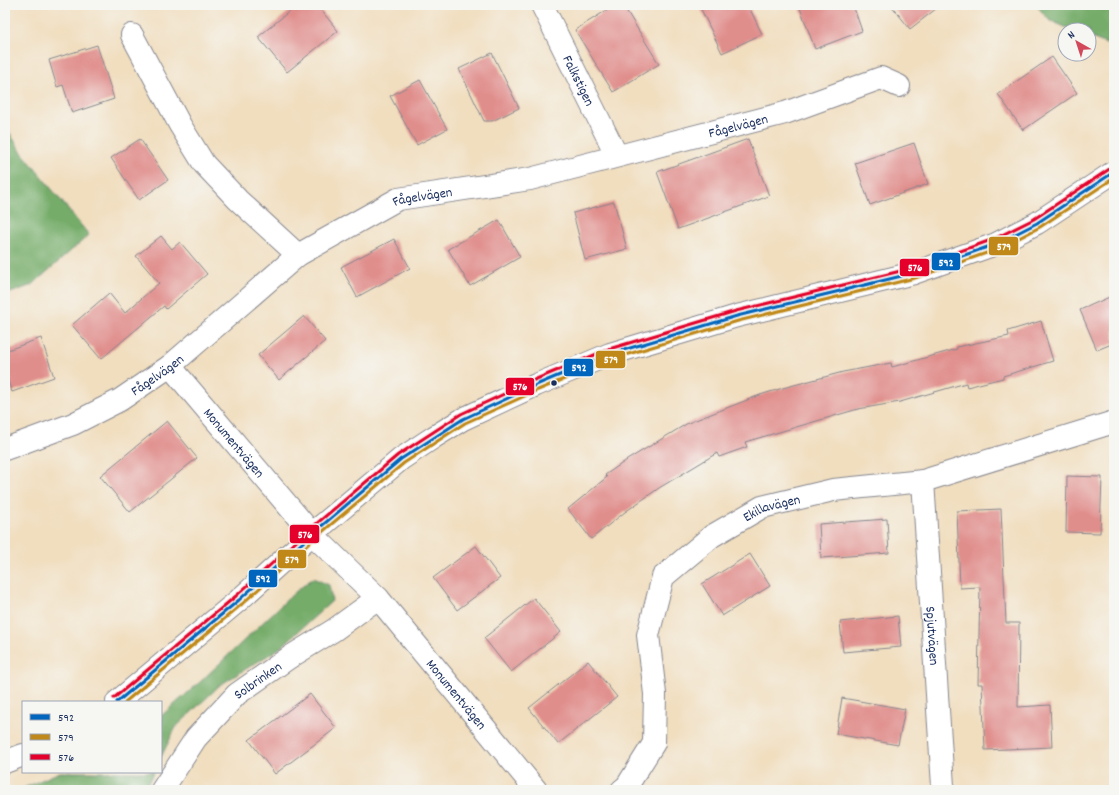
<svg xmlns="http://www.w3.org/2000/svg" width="1119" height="795" viewBox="0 0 1119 795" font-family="Dekko,sans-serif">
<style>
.forest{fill:#74ac69;stroke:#486e64}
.building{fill:#e08e8c}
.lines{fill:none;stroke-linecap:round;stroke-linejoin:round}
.minor-casing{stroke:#86868e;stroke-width:24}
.tertiary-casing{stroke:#86868e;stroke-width:24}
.minor{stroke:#fff;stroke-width:22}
.tertiary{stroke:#fff;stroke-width:22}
.bus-1-casing{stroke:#f6f6f2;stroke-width:6}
.bus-2-casing{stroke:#f6f6f2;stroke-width:6}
.bus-3-casing{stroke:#f6f6f2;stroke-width:6}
.bus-1{stroke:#0065bd;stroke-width:3}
.bus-2{stroke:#c08818;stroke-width:3}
.bus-3{stroke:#e4002b;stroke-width:3}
.bus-dot{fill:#1b2f5e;stroke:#f6f6f2;stroke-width:1.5}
.labels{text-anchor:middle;stroke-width:3;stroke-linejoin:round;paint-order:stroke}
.street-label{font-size:14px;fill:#1b2f5e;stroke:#f6f6f2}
.line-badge{stroke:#f6f6f2;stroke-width:1.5}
.badge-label{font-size:11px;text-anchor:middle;font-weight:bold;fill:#fff}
</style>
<rect width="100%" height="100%" fill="#f6f6f2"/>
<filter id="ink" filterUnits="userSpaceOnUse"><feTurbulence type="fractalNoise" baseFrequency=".025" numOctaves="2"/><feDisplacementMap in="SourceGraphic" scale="8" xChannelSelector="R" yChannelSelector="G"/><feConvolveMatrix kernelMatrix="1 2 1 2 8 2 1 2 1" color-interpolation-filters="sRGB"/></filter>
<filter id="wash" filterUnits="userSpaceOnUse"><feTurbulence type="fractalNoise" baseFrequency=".012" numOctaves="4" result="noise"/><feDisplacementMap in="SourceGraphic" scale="16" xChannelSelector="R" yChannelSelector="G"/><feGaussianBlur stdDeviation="0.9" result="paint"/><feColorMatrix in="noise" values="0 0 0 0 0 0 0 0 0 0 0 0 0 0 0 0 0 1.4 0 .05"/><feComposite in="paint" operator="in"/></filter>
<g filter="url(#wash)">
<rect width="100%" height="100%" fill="#f1debf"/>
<path class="forest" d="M1036,5H1114V47L1089,37V30H1072L1049,20Z
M5,125L20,150L89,235L32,285L5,295Z
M313,578L329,585L332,601L280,648L220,685L176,727L161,757V716L199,683L294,593Z
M60,772H154L144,790H19Z"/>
<g id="blocks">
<path class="building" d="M297,5H317L338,31L287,72L258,37Z
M615,5H623L659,64L613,92L575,30Z
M699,5H748L762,34L722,53Z
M799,5H853L862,31L815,49Z
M891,5H941L910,29Z
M97,45L114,99L72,113L63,85L57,87L49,60Z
M492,53L519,108L492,121H484L459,69Z
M1052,57L1077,93L1023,130L998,94Z
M420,80L447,129L417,145L390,96Z
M140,139L168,180L139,200L111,158Z
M748,139L769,196L678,229L657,172Z
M914,143L928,184L870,205L855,163Z
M614,202L627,249L585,260L573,213Z
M499,220L520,257L470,286L448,249Z
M161,236L172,249L180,242L207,274L166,309L164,306L101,359L72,325L109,293L125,313L159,283L136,256Z
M394,239L410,268L357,297L341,267Z
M1114,295V343L1097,350L1080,310Z
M304,316L325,341L279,380L258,355Z
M1041,321L1053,361L1003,376V378L967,387L966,383L900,402L858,409L745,442L747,447L719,457L717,453L659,488L625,512L591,539L568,509L607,477L605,475L627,460L688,423L760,395L783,388L843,372L891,363L892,367L957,349V347L1009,336L1008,331Z
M41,338L54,377L12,392L5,373V351Z
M167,421L197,458L130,512L100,476Z
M1067,476L1102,477L1100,533L1066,532Z
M1001,509L1006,623H1019L1018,707L1050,705L1052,747L985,750L982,684H978L980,587L960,588L957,511Z
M887,519L889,553L821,558L819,524Z
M476,546L500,578L457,610L433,578Z
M750,554L770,586L722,616L702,584Z
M534,598L561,632L511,672L484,638Z
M898,616L901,647L843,652L840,622Z
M588,661L617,697L558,744L529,708Z
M310,694L336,728L275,774L249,740Z
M842,698L905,709L898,745L836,734Z"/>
</g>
</g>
<g filter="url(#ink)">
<use href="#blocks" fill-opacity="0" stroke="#86868e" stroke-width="1"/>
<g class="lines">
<defs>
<g id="minor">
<path id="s1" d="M542,5L617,156"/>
<path d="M132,35L180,125L204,164L238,200L298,255"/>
<path id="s2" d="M170,366L312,534L378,598L536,790"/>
<path id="s3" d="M5,449L73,424L120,400L170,366L298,255L398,199L530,179L785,113L881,78L899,86"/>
<path id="s4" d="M923,481L943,786L941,790"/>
<path id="s5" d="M162,790L196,738L237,694L290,657L334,630L378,598"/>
<path id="s6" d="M622,790L627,786L654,743L655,694L648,635L663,577L712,536L762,507L833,490L923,481L1114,422"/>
</g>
<path id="tertiary" d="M117,702L239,600L312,534L401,459L434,437L463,419L536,385L610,354L737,316L914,273L996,244L1037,223L1114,172
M5,762L23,755"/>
</defs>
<use href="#minor" class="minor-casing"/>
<use href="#tertiary" class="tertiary-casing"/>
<use href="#minor" class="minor"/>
<use href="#tertiary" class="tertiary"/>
<defs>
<path id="bus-1" d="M117,702L239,600L312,534L401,459L463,419L536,385L610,354L737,316L914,273L996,244L1037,223L1114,172"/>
<path id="bus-2" d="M125,702L242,604L315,538L404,463L465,423L538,390L612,359L738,321L915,278L998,249L1040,227L1114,178"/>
<path id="bus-3" d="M114,698L236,596L309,530L398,455L461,414L534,380L609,349L736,311L913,268L994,239L1034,219L1111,168"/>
</defs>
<use href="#bus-1" class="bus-1-casing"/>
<use href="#bus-2" class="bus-2-casing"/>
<use href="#bus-3" class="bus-3-casing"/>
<use href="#bus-1" class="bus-1"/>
<use href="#bus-2" class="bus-2"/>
<use href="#bus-3" class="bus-3"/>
</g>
</g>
<circle class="bus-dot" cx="554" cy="383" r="3.5"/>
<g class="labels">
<g class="street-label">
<text dy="5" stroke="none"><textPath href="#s1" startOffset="84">Falkstigen</textPath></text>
<text dy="5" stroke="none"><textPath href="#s3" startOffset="818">Fågelvägen</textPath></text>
<text dy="5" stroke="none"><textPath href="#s3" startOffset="494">Fågelvägen</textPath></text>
<text dy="5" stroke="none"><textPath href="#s3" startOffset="170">Fågelvägen</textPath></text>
<text dy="5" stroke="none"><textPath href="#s2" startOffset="100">Monumentvägen</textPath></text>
<text dy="5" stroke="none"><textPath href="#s6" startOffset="356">Ekillavägen</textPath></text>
<text dy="5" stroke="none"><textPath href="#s4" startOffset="155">Spjutvägen</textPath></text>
<text dy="5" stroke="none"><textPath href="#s5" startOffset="147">Solbrinken</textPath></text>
<text dy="5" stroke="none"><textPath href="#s2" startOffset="436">Monumentvägen</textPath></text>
</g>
</g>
<g class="line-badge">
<rect x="988" y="236" width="31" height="20" rx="4" fill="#c08818"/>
<rect x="931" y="252" width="30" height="19" rx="4" fill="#0065bd"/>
<rect x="899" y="258" width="31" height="19" rx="4" fill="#e4002b"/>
<rect x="595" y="350" width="31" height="19" rx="4" fill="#c08818"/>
<rect x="563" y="358" width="31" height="19" rx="4" fill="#0065bd"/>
<rect x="505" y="377" width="30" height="19" rx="4" fill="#e4002b"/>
<rect x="289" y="524" width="31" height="20" rx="4" fill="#e4002b"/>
<rect x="277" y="549" width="30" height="20" rx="4" fill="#c08818"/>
<rect x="248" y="569" width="30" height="19" rx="4" fill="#0065bd"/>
</g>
<g class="badge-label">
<text x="1004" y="250">579</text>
<text x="946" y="266">592</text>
<text x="915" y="271">576</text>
<text x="611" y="363">579</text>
<text x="579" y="371">592</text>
<text x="520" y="390">576</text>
<text x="305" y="538">576</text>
<text x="292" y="563">579</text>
<text x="263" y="582">592</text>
</g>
<rect width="1119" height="795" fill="none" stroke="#f6f6f2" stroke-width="20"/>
<rect x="22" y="701" width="140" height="72" fill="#f6f6f2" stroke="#9ea6b7"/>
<rect x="30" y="714" width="20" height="6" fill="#0065bd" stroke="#9ea6b7"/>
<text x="58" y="721" font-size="12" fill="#1b2f5e">592</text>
<rect x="30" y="734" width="20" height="6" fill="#c08818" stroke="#9ea6b7"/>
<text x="58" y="741" font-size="12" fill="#1b2f5e">579</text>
<rect x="30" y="754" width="20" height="6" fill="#e4002b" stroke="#9ea6b7"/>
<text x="58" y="761" font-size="12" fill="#1b2f5e">576</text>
<g transform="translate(1077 42) rotate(321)"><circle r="19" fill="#f6f6f2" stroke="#9ea6b7"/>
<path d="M0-3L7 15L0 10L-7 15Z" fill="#d1495b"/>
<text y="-6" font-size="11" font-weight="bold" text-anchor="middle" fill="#1b2f5e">N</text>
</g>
</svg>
